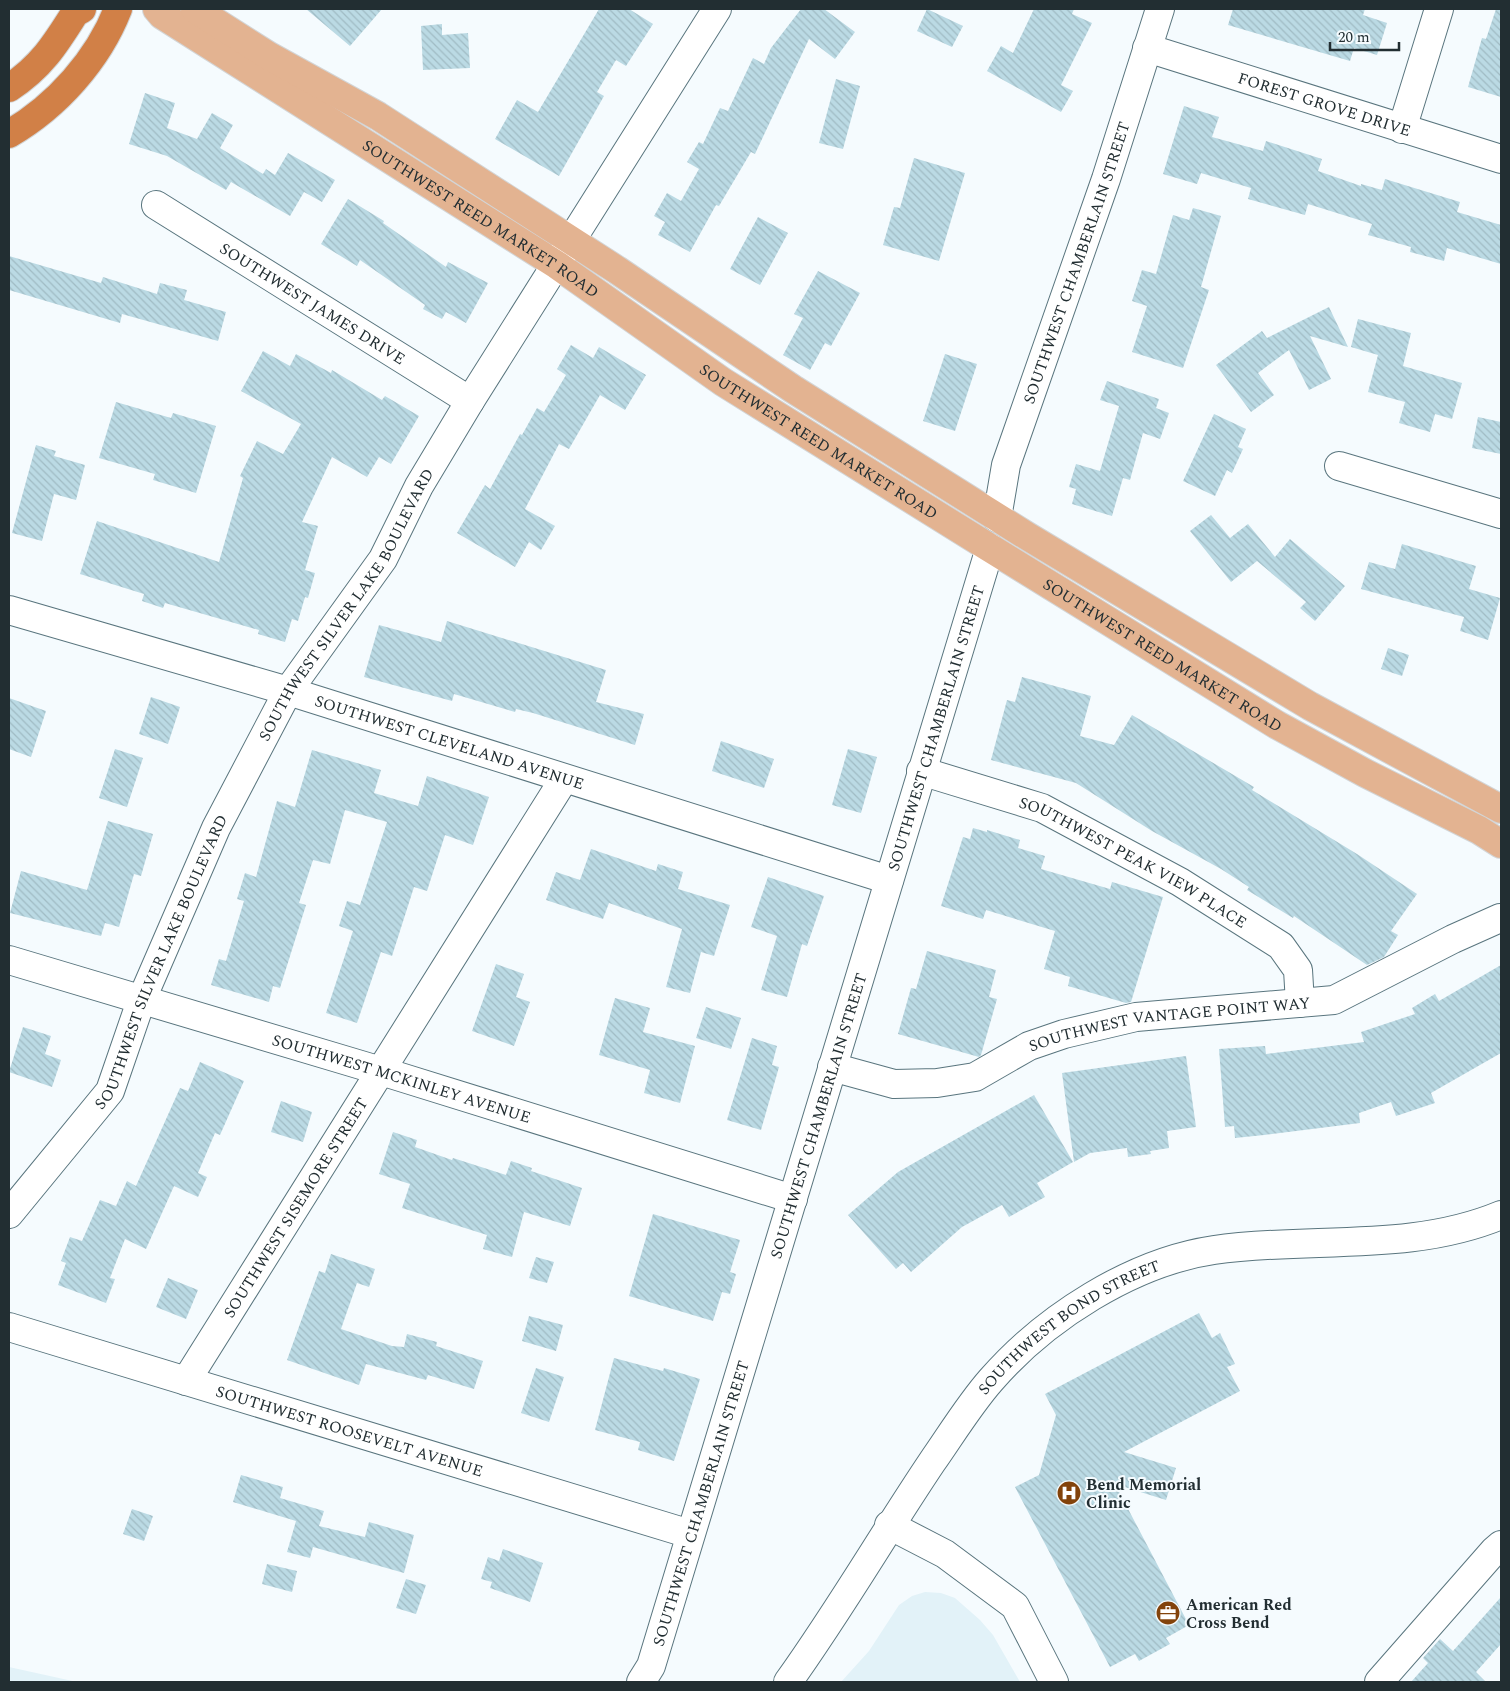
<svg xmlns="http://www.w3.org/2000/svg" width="1510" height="1691" viewBox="0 0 1510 1691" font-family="Spectral,serif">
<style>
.built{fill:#e2f2f8}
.building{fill:url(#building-back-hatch)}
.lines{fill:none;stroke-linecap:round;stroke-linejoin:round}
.minor-casing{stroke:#59757e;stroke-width:30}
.major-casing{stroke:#d3d5d6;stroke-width:30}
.highway-casing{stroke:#d3d5d6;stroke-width:30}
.minor{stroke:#fff;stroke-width:28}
.major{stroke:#e3b391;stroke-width:28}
.highway{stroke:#d18047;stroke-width:28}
.labels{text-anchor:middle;stroke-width:4;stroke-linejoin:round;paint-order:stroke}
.street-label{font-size:16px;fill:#222e32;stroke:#f5fbfe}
.poi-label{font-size:16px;font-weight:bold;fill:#222e32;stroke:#f5fbfe;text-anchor:start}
</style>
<defs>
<pattern id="building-back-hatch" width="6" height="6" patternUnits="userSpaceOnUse" patternTransform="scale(1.25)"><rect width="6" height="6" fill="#bbdae4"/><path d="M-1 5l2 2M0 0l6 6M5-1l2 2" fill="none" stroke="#a0bbc4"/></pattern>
</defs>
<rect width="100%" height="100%" fill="#f5fbfe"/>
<path class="built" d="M925,1592L941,1593L955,1598L980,1620L993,1635L1020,1682H841L869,1651L899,1605L912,1596Z
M9,1667L77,1682H9Z"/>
<path class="building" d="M306,9H382L350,46Z
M599,9H629L653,24L626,66L616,60L597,92L604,96L559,176L495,139L517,100L538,112Z
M801,9H824L855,32L835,59L809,39L755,154L751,152L719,206L716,205L690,252L658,235L665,222L654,216L667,193L681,201L699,169L687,162L699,142L703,144L720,108L728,111L753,58L764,64L771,48Z
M927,9L963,26L952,47L917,31Z
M1034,9H1074L1072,14L1092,23L1061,85L1073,91L1061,112L987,71L1001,46L1013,53Z
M1233,9H1365L1363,15L1387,23L1377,55L1354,48L1350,61L1228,25Z
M1496,9H1501V97L1468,87L1482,38L1486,39Z
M442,24V35L468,33L470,68L423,70L421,26Z
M836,79L860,86L843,149L819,143Z
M145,93L175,103L167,128L197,139L212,113L233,125L220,148L263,174L266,169L275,175L288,153L335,180L322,202L304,192L290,216L231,182L226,190L167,156L129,144Z
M1184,106L1219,117L1212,137L1263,151L1266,141L1322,159L1318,171L1361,186V184L1382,190L1385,179L1460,202L1457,212L1501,225V264L1447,248L1444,261L1410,252L1411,247L1368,235L1372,224L1308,204L1305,215L1248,199L1251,188L1201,173L1197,184L1163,174Z
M914,158L965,173L939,261L883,245L894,207L900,208Z
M348,199L384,221L383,223L446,267L448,262L488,283L466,323L446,312L442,319L423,309L425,305L360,260L357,266L321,244Z
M1193,208L1221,216L1201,287L1209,290L1183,368L1132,352L1147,306L1132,301L1142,270L1156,274L1173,215L1189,220Z
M758,217L788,233L760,285L730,269Z
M9,256L101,283L103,277L157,294L160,283L187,290L184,300L226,312L218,341L122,314L120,323L9,290Z
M818,271L860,293L831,346L825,343L810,370L783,355L803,318L794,314Z
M1329,307L1348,347L1310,336L1331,379L1309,390L1289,350L1258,373L1274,395L1251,412L1216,365L1262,331L1267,338Z
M1358,319L1411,333L1403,366L1462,383L1452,419L1435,414L1430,432L1399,423L1405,402L1368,392L1378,355L1351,347Z
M571,345L593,358L599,347L646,375L625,410L600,395L569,449L559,444L525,509L555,526L541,550L529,542L515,567L457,533L485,485L490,489L520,434L522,435L537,408L544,412L566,375L557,369Z
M263,351L290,366L296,354L331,373L332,370L382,400L385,396L419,416L391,464L379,457L367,477L332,457L302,522L318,526L305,570L315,573L308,598L305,597L298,621L292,619L285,642L258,634L259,630L165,603L163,608L142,601L144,594L80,574L97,521L219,562L243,478L240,476L257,441L283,454L301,424L241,391Z
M945,354L977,364L955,431L923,421Z
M1107,381L1159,399L1156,408L1169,413L1160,439L1143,433L1130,480L1123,478L1112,516L1072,504L1076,489L1069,487L1076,464L1100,471L1119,406L1100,400Z
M116,402L171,418L173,413L216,426L196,493L153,480L155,474L99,458Z
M1214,414L1246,429L1238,447L1243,449L1232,473L1227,470L1215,496L1183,481Z
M1478,417L1501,422V454L1472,448Z
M36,445L56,451L54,456L85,465L76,500L54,494L42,541L12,533Z
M1211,515L1230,538L1248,524L1275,557L1290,539L1345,586L1315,621L1300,608L1306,602L1257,561L1231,582L1190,531Z
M1402,544L1476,566L1469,589L1500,598L1488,640L1460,631L1464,617L1361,589L1369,562L1395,569Z
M447,621L606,670L596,702L644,714L635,745L533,713L516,709L515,712L454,694L452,701L364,677L379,625L441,642Z
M1388,648L1409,655L1402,676L1381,669Z
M1022,677L1091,696L1080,736L1114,745L1132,715L1254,787L1252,790L1357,854L1417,894L1391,931L1398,935L1384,957L1367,965L1294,916L1293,918L1247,890L1249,887L1221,869L1152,831L1076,783L991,760L1007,700L1015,702Z
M151,697L180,707L168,744L139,734Z
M9,698L46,711L31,757L9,749Z
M721,741L774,759L764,788L712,771Z
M115,749L143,758L127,807L99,798Z
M848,749L877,757L861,813L832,805Z
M312,750L381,770L374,793L418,806L427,776L489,797L473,845L445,835L427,891L414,887L392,956L381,952L357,1023L326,1013L353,931L339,926L347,901L360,905L387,822L345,810L330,864L313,860L299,903L306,905L280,988L273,986L269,1002L211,985L219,959L226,961L244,901L237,899L245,873L256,877L277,801L295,807Z
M108,821L153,834L141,876L134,874L119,927L105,923L101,936L10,913L21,871L87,890Z
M973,828L987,832V830L1020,840L1018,848L1045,856L1041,869L1110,889L1112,882L1163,897L1131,1002L1126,1003L1068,986L1070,977L1044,969L1055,931L986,910L983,919L941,906L963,837L970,839Z
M591,849L656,871L658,864L683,872L678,889L730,905L714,956L701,952L690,993L666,987L682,929L609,903L603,919L546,900L556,872L580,880Z
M768,877L824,896L807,946L802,944L787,997L761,990L777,936L751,927Z
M927,951L996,970L989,997L997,999L981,1055L979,1057L898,1034L911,988L916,989Z
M496,964L524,974L516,997L530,1002L514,1046L472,1031Z
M1501,965V1053L1431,1093L1435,1103L1396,1116L1391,1102L1359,1113L1360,1123L1264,1135L1235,1138L1234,1126L1225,1127L1219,1049L1265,1046L1266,1054L1364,1042L1361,1032L1415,1014L1412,1008L1435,994L1439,1001Z
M615,998L650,1008L643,1032L695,1046L680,1103L644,1093L650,1070L599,1055Z
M706,1007L741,1018L731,1049L696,1038Z
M23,1027L51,1036L45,1054L61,1060L52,1087L9,1072Z
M752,1038L777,1046L772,1065L779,1067L761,1130L727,1120Z
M1186,1056L1196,1127L1167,1131L1169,1148L1150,1151L1151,1154L1128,1157L1127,1148L1090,1153L1074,1162L1062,1073Z
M200,1062L244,1081L220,1135L215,1133L198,1173L207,1177L198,1197L174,1186L146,1249L125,1239L110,1278L115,1279L106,1303L58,1285L66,1263L61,1261L70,1237L82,1241L100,1200L116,1206L127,1181L136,1186L180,1088L188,1091Z
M1034,1095L1073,1162L1037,1183L1045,1197L1009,1217L1002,1205L962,1227L911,1272L903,1263L896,1269L848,1215L898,1172Z
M281,1101L312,1112L303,1142L271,1132Z
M393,1132L417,1140L415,1147L452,1160L453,1158L506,1175L511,1161L532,1168L531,1171L582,1188L570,1226L524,1212L512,1257L483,1249L487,1235L402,1208L410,1184L379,1174Z
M653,1214L740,1240L730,1272L736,1274L730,1294L722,1292L713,1321L629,1296Z
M331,1254L375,1269L369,1287L357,1283L341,1329L392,1346L404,1347L407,1334L437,1342L436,1346L483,1361L474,1389L428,1375L426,1380L366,1364L359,1385L287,1360L319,1271L325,1273Z
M536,1257L554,1262L547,1283L529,1278Z
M168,1278L198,1290L186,1319L156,1307Z
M1199,1313L1212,1338L1220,1333L1235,1364L1227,1367L1240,1391L1124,1452L1176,1468L1166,1500L1115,1484L1189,1625L1166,1638L1170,1644L1139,1661L1135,1654L1110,1667L1015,1487L1039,1475L1056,1415L1045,1394Z
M529,1316L563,1325L556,1351L522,1341Z
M614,1358L663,1371L664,1368L700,1379L674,1461L638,1450L640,1442L595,1430Z
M536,1368L564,1377L549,1422L521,1413Z
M241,1475L283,1487L280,1498L324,1511L319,1526L365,1537L369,1522L414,1535L404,1573L313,1547L310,1558L287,1552L296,1521L233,1502Z
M132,1509L153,1516L144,1541L123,1534Z
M503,1549L543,1563L530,1602L490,1588L492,1582L481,1579L488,1557L499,1561Z
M267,1564L297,1571L292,1592L262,1584Z
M406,1579L426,1585L416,1614L396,1608Z
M1501,1597V1644L1476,1672L1486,1682H1411L1428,1663L1423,1658L1440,1639L1453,1651Z"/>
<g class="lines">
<defs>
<g id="minor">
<path id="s1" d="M1147,48L1501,159"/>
<path d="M1402,129L1439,9"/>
<path id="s2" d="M156,205L470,401"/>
<path d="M1339,466L1501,514"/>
<path id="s3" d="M997,518L1006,465L1106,179L1160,9"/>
<path id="s4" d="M9,610L288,691L889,880"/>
<path id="s5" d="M921,771L1042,808L1180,882L1281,946L1298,970L1300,1003"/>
<path id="s6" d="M9,960L381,1071L793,1199"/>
<path id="s7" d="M832,1067L894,1084L937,1083L975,1077L1029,1046L1064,1034L1136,1017L1334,1000L1453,939L1500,918"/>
<path id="s8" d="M9,1214L110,1091L141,1001L216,828L288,691L383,559L419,486L470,401L717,9"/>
<path id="s9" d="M9,1327L690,1534"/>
<path id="s10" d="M186,1381L564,779"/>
<path d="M889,1525L945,1554L1015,1606L1054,1682"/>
<path id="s11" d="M641,1682L651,1666L990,548"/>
<path id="s12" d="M788,1682C839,1611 883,1535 932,1462C951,1435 969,1405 991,1380C1045,1318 1132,1262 1214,1250C1310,1236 1410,1253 1501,1215"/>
<path d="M1379,1682L1494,1551L1501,1545"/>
</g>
<g id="major">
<path id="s13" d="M157,9L162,15L557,265L723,382L990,548L1277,725L1365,773L1479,830L1501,844"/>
<path d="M195,9L269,56L378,116L617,270L793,389L1027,536L1310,706L1501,809"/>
</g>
<path id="highway" d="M9,88C41,67 55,45 75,13L82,9
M9,134C57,106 98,60 118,9"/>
</defs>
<use href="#minor" class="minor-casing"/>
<use href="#major" class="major-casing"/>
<use href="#highway" class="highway-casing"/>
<use href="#minor" class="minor"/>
<use href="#major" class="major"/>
<use href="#highway" class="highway"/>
</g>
<defs>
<symbol id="hospital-disc" viewBox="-11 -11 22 22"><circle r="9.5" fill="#83430b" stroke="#f5fbfe"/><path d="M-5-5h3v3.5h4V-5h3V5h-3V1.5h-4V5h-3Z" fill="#fff"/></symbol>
<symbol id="office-disc" viewBox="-11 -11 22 22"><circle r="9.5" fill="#83430b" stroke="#f5fbfe"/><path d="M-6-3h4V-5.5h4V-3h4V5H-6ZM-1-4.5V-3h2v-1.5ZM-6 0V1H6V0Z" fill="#fff"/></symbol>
</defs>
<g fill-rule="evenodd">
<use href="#hospital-disc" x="1055" y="1479" width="28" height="28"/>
<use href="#office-disc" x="1154" y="1599" width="28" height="28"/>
</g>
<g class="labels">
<g class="street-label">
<text dy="6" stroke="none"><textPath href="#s1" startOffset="186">FOREST GROVE DRIVE</textPath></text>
<text dy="6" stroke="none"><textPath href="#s13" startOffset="386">SOUTHWEST REED MARKET ROAD</textPath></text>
<text dy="6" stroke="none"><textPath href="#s3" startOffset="268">SOUTHWEST CHAMBERLAIN STREET</textPath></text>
<text dy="6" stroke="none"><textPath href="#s2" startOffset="185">SOUTHWEST JAMES DRIVE</textPath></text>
<text dy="6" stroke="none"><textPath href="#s13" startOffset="791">SOUTHWEST REED MARKET ROAD</textPath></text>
<text dy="6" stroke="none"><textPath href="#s8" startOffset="702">SOUTHWEST SILVER LAKE BOULEVARD</textPath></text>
<text dy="6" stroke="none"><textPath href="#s13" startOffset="1196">SOUTHWEST REED MARKET ROAD</textPath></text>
<text dy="6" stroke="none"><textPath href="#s11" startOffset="999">SOUTHWEST CHAMBERLAIN STREET</textPath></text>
<text dy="6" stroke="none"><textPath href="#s4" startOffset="460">SOUTHWEST CLEVELAND AVENUE</textPath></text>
<text dy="6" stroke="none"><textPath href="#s5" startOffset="232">SOUTHWEST PEAK VIEW PLACE</textPath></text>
<text dy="6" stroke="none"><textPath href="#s8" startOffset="298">SOUTHWEST SILVER LAKE BOULEVARD</textPath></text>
<text dy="6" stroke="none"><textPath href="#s7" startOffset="351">SOUTHWEST VANTAGE POINT WAY</textPath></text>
<text dy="6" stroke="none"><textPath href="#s6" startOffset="410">SOUTHWEST MCKINLEY AVENUE</textPath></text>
<text dy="6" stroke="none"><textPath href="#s11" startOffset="594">SOUTHWEST CHAMBERLAIN STREET</textPath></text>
<text dy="6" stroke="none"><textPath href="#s10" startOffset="205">SOUTHWEST SISEMORE STREET</textPath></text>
<text dy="6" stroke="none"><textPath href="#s12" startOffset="459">SOUTHWEST BOND STREET</textPath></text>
<text dy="6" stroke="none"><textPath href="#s9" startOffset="356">SOUTHWEST ROOSEVELT AVENUE</textPath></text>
<text dy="6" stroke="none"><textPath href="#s11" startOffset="189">SOUTHWEST CHAMBERLAIN STREET</textPath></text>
</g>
<g class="poi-label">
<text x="1086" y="1490">Bend Memorial<tspan x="1086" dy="18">Clinic</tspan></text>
<text x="1186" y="1610">American Red<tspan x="1186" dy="18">Cross Bend</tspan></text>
</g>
</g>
<rect width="1510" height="1691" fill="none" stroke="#222e32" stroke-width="20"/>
<path d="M1330 42v8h69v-8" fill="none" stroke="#222e32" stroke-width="2.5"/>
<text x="1338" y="42" font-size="15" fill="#222e32" stroke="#f5fbfe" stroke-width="4" paint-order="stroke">20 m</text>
</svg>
